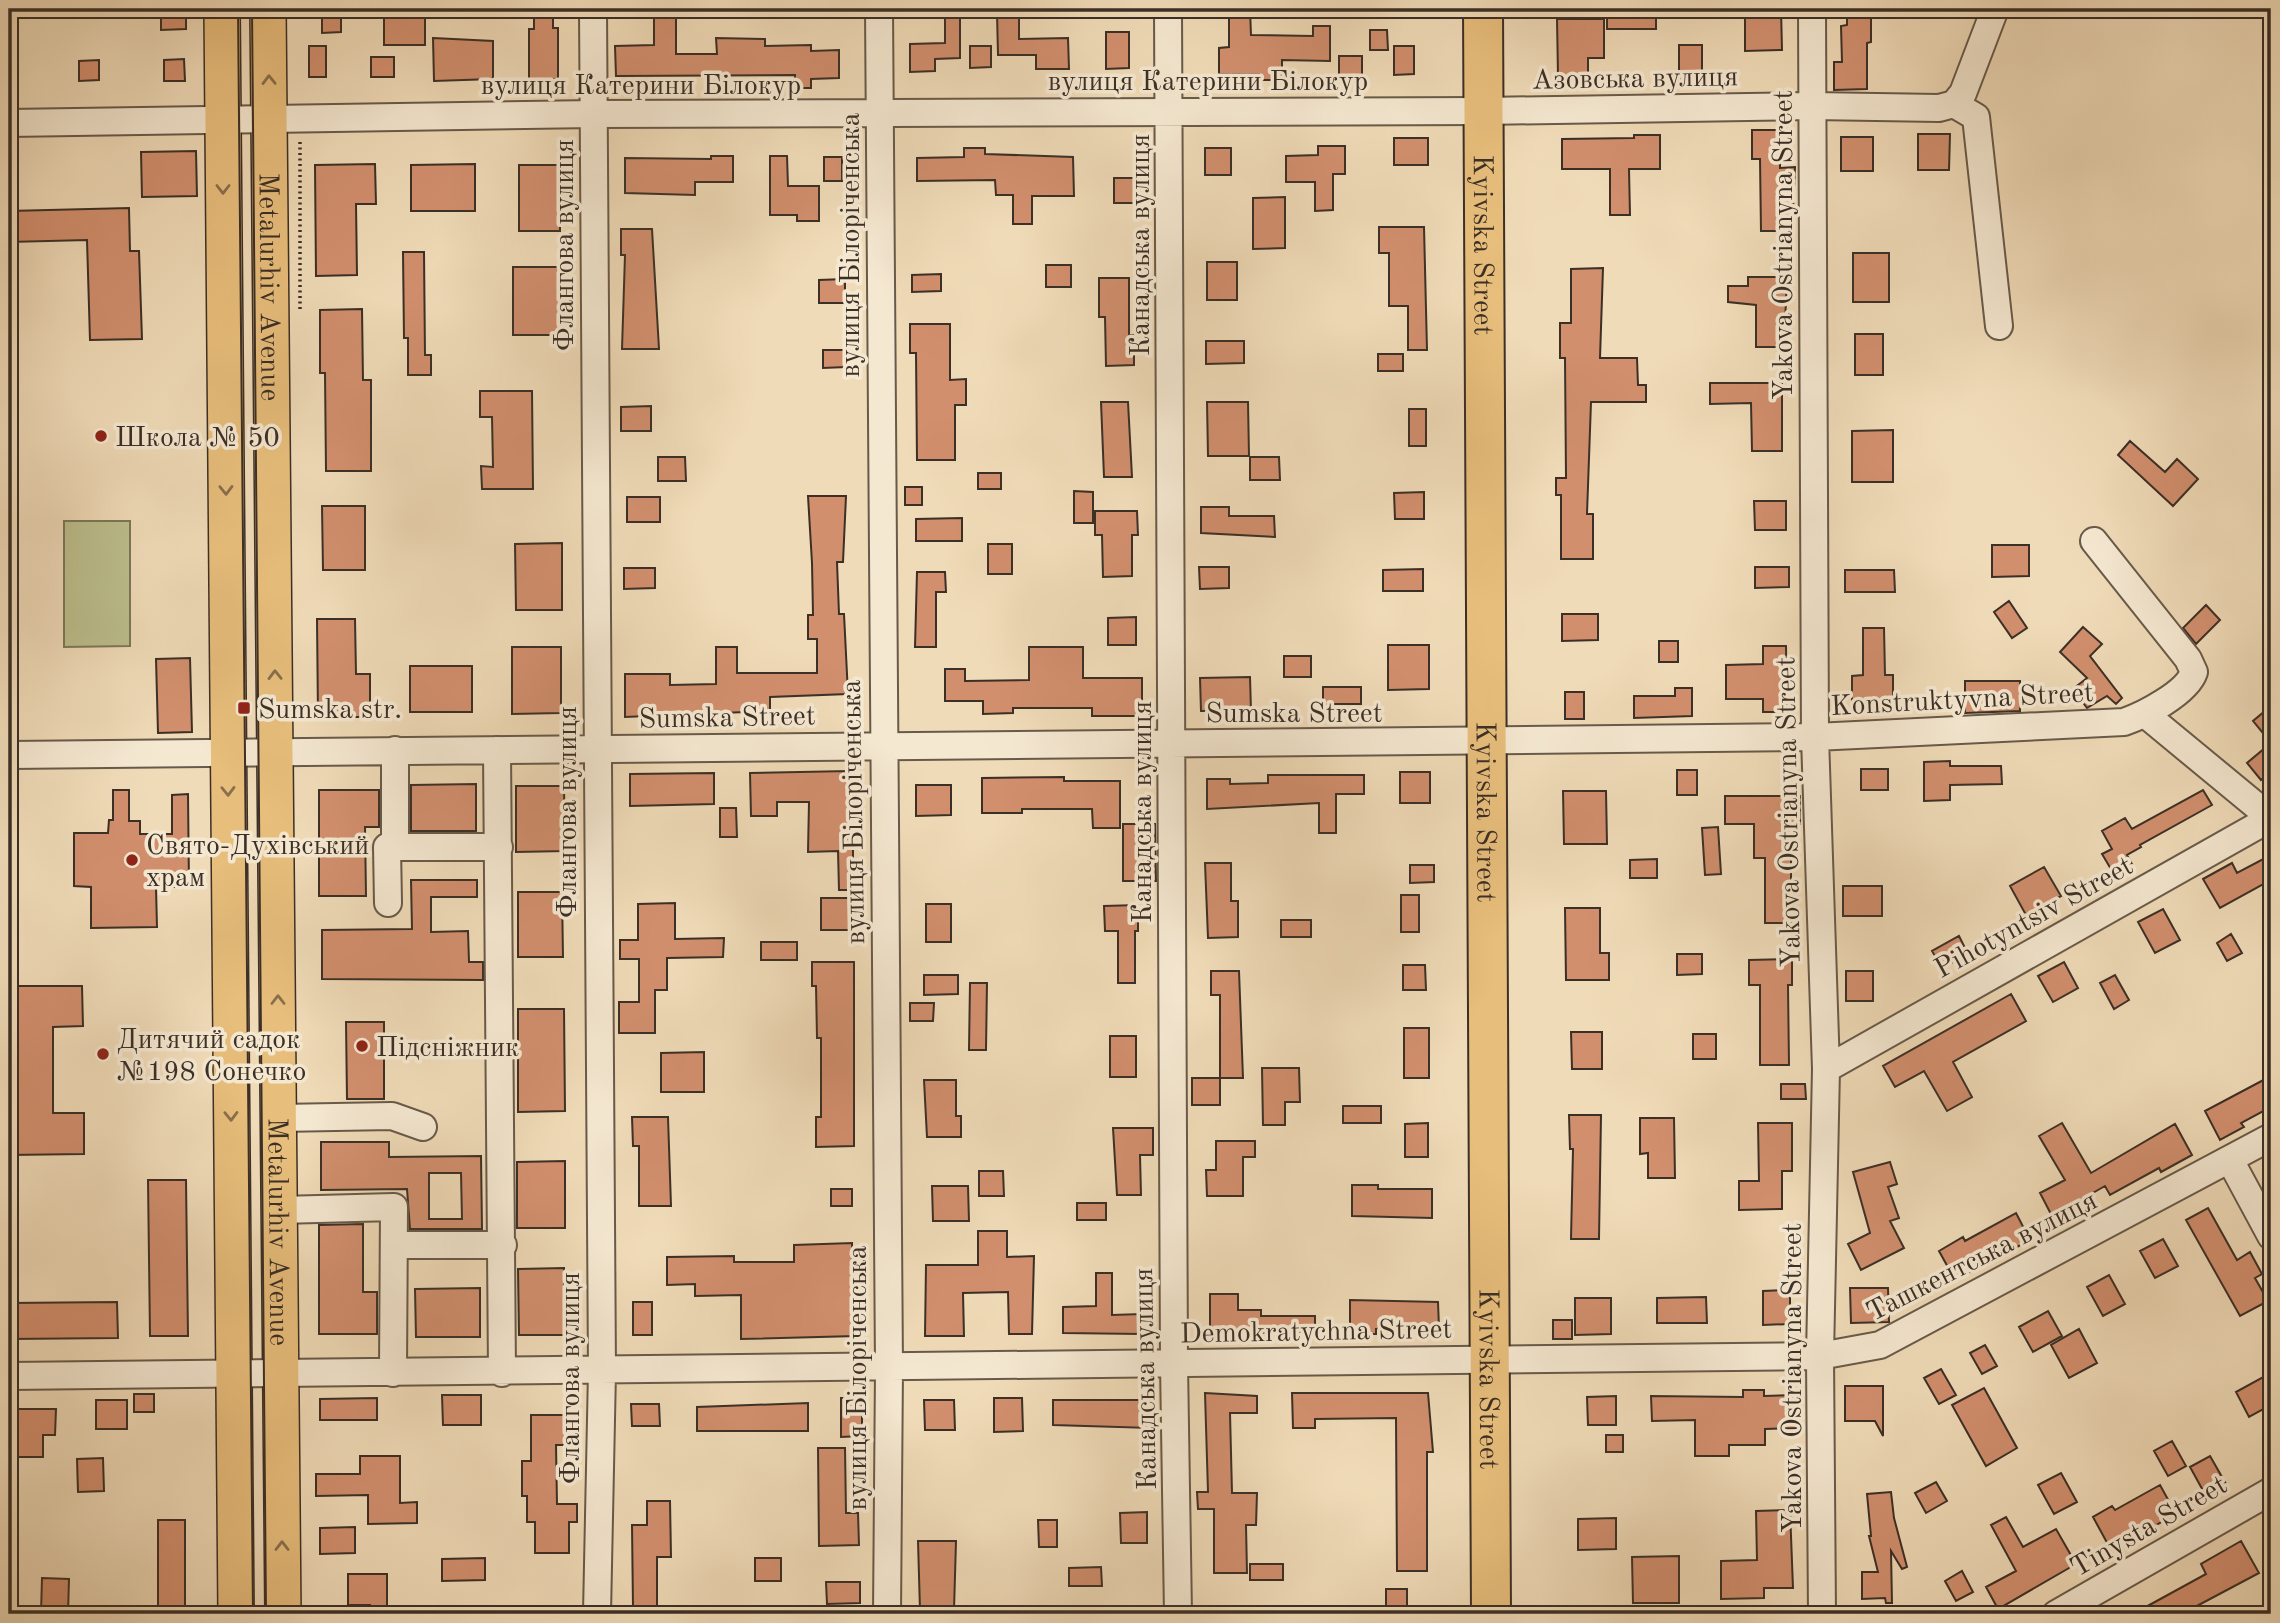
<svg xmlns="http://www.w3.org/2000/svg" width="2280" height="1623" viewBox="0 0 2280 1623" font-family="'Old Standard TT',serif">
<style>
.green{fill:#bcbf8d;stroke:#7c775a;stroke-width:2}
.building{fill:#d28f6e;stroke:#3b2f26;stroke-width:2;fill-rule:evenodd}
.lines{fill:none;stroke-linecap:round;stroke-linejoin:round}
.minor-casing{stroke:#685a4a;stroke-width:30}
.major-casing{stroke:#3b2f26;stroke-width:38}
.highway-casing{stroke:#3b2f26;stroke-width:42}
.path{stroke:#3b2f26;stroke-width:3.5;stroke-dasharray:2 3.5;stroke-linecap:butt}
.minor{stroke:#f5e8d1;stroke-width:26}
.major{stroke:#e8be7c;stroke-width:35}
.highway{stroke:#e8be7c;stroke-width:38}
.tram{stroke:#3b2f26;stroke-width:2}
.oneway{stroke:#896f4d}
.poi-dot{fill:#8f2418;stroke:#f5e8d1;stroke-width:2.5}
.labels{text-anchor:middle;stroke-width:7;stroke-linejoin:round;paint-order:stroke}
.street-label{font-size:28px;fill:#3b2f26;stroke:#f5e8d1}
.poi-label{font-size:28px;fill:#3b2f26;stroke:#f5e8d1;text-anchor:start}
</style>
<rect width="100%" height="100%" fill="#f0dbb8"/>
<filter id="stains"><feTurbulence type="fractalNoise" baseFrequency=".00286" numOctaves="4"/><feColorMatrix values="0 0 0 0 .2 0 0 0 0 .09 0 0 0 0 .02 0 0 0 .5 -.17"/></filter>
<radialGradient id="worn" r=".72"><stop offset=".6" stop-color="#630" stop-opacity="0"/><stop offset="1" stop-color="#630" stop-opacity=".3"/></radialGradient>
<path class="green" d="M64,521H130V646L64,647Z"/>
<path class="building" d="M161,9H186V29L161,30Z
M384,9H425V45H384Z
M534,9H553V28H558V79H529V29H534Z
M654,9H676V54H717L716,38L765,39V46L811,45V51L839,50V78L811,79V88H795V75L616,76L615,46L654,45Z
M1229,9H1250L1251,35L1313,36V26H1330V61L1282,60V80H1259V74H1219V48L1229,47Z
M1607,9H1656V29H1607Z
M1745,9H1781L1782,50L1745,51Z
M1847,9H1871V42L1867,43V89L1834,90V62H1842L1841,26L1847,25Z
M1019,12V39L1068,38L1069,69H1036V55H998L997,13Z
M960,15V58L935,59V71L910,72V44L945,43V16Z
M322,17H341V32L322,33Z
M1557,19H1604V58H1588V76H1558Z
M1370,30H1387L1388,50H1370Z
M1106,32H1129V68L1106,69Z
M433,38L493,41V79L434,81Z
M1679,45H1702V82H1679Z
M309,46H326V77H309Z
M970,46H991V67L970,68Z
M1394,46H1414V74L1394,75Z
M1339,56H1362V78H1339Z
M371,57H394V77H371Z
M184,59L185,81H164V60Z
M99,60V80L79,81V61Z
M1752,130H1780V168L1795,167L1792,231H1761L1760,159H1752Z
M1918,134H1950L1949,170H1918Z
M1634,135H1660V169H1629L1630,215H1610V169H1562V139L1634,138Z
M1841,137H1873V171H1841Z
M1394,138H1428V165H1394Z
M1318,146H1345V174H1333V210L1315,211V182H1286V156L1318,155Z
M964,148H985V154L1073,157L1074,196H1032V224H1013V195H996L995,180L917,181V158L964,157Z
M1205,148H1231V175H1205Z
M196,151L197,196L142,197L141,152Z
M711,156H733V182H695V195L625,193V158L711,159Z
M770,156H787L788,186H819V221H797V215H770Z
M824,157H842V181H824Z
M375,164L376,204H356L357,275L316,276L315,165Z
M475,164V211H411V165Z
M519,165H560V231H519Z
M1114,178H1134L1135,203H1114Z
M1285,197V248L1253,249V198Z
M129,208L130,251H139L142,339L90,340L87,240L9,242V211Z
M1379,227H1424L1427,350H1408V306H1389V253H1379Z
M621,229H652L659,349H622L625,255H621Z
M403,252H424L425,355H431V375H408V338H404Z
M1853,253H1889V302H1853Z
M1207,262H1237V300H1207Z
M1046,265H1071V287H1046Z
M513,267H559V335H513Z
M1603,268L1600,358H1637L1638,385H1646V402H1591L1587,514H1593V559H1561V495H1556V478H1566L1565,358H1560V323H1571V269Z
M941,274V291L912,292V275Z
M1748,277H1787L1784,347H1756V305L1728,302V286H1748Z
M1099,278H1129V335H1134V365L1106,366L1105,317H1099Z
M845,279V303H819V280Z
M362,309L363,380H371V471H326L325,373H320V310Z
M910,324H950V380L966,379V405H955V460H917L916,353H910Z
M1855,334H1883V375H1855Z
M1206,341H1244V363L1206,364Z
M823,350H846V367L823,368Z
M1378,354H1403V371H1378Z
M1710,383H1782V451H1752L1751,403L1710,404Z
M480,391H532L533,489H482L481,466L493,467L492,417H480Z
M1101,402H1128L1132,477H1104Z
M1207,402H1248L1249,456H1208Z
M651,406V431H621V407Z
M1409,409H1426V446H1409Z
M1893,430V482H1852V431Z
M2130,441L2165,472L2177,459L2198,479L2173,506L2118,455Z
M658,457H685L686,481H658Z
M1250,457H1279L1280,480H1250Z
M978,473H1001V489H978Z
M905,487H922V505H905Z
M1074,491L1093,492V523H1074Z
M1424,492V519H1395L1394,493Z
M808,496H846L843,562H837L839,614H844L848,694L770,697V711L625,717V674H670V685L716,684V647H737V673H817V639H808V615H813L812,563Z
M627,497H660V522H627Z
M1754,501H1786V530H1755Z
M322,506H365V570H323Z
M1201,507H1229V516H1274L1275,537L1201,533Z
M1095,511H1137L1138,535H1132V576L1103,577L1102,535H1095Z
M962,518V541H916V519Z
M562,543V610H516L515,544Z
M988,544H1012V574H988Z
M1992,545H2029V576L1992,577Z
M1199,567H1229V588L1200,589Z
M1755,567H1789V587L1755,588Z
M624,568H655V588L624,589Z
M1423,569V591H1383V570Z
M1845,570H1894L1895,592H1845Z
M917,572H945L946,592H936V647H915Z
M2009,601L2027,628L2012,638L1994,612Z
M2206,605L2220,620L2196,644L2183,628Z
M1562,614H1598V640L1562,641Z
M1136,617V645H1108V618Z
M317,619H355L356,674H370V717H318Z
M2083,627L2102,644L2090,656L2122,698L2116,704L2107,696L2087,708L2073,689L2087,678L2060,652Z
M1863,628H1884L1885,675H1893V708H1852V676L1863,675Z
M1659,641H1678V662H1659Z
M1388,645H1429V689L1388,690Z
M1763,646H1786L1787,712H1763V699H1726V665L1763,664Z
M512,647H561V713L512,714Z
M1029,647H1083V678H1142V716H1092V708H1013V713L983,714V701H945V669H965V681L1029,680Z
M1284,656H1311V677H1284Z
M190,658L192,732L158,733L156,659Z
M410,666H472V712H410Z
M1250,677L1251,711H1201L1200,678Z
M1965,681H2020V711L1965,713Z
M1323,687H1361V704H1323Z
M1675,688H1692V716L1634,718V696H1675Z
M1565,692H1584V719H1565Z
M2271,706V743L2253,721Z
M2271,743V772L2261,780L2247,763Z
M1950,761V766H2001L2002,784L1950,785V800L1924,801V762Z
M1861,769H1888V790H1861Z
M1677,770H1697V795H1677Z
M849,771V824H853V890H839L838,851L808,852L809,802H777V816H751L750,773Z
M1400,772H1430V803H1400Z
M714,773V804L630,806V774Z
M1268,775H1364V794H1336V833H1319V803L1207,809V779H1230V784L1268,783Z
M1064,777V781H1120V828H1093L1092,809H1022V813H982V778Z
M476,784V831H411V785Z
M916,785H951V815L916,816Z
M516,786H564L565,851L516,852Z
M113,790H129V821H140V834H172V795L188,794L189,887H156L157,927L91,928V887L74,886V833H108L109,820H113Z
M319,790H379V827H365L366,896H319Z
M2203,790L2212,805L2140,845L2141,847L2127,855L2133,866L2115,876L2102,854L2112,849L2102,831L2125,818L2132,829Z
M1563,791H1606L1607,844H1564Z
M1725,796H1800V824H1791V887H1794L1795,923H1765V858H1754V824H1725Z
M720,808H736L737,837H720Z
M1123,824H1155L1156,881H1123Z
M1718,827L1721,874L1705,875L1702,828Z
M2271,855V880L2220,908L2203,879L2232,863L2237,873Z
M1657,859V878H1630V860Z
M1205,863H1231V901H1238V937L1208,938Z
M1410,865H1434V882L1410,883Z
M2044,867L2061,896L2026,915L2010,886Z
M411,880H477V897H431V932L468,931L469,962H483V980L322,979V930L412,929Z
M1843,886H1882V916H1843Z
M518,892H562L563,957H518Z
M1401,895H1419V932H1401Z
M821,898H850L851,930H821Z
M675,903V939L724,938L723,957L667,958V990H655V1033H619V1002H639V959H620V940H638V904Z
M926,904H951V942H926Z
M1138,905V931H1135V983H1118V931H1105L1104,906Z
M1565,908H1600V953H1609V980H1566Z
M2163,909L2180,940L2155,953L2138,922Z
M1281,920H1311V937H1281Z
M2231,934L2242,953L2227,961L2217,943Z
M1959,936L1968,954L1942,968L1932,951Z
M761,942H797V960H761Z
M1677,954H1702V974L1677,975Z
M1792,959V985H1788L1789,1065H1760V985H1749V960Z
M812,962H854V1146L816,1147V1117H821V1038H817L816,986H812Z
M2064,962L2078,988L2053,1002L2038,976Z
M1403,965H1425L1426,990H1403Z
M1211,971H1239L1243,1078H1220V995H1211Z
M1846,971H1873V1001H1846Z
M924,975H958V994L924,995Z
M2115,975L2129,1000L2114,1009L2100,983Z
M970,983H987L986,1050H969Z
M9,986H82L83,1026L53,1027V1113H84V1154L9,1155Z
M2011,994L2026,1021L1953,1062L1972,1097L1947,1111L1924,1071L1895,1087L1883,1066Z
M910,1003H934L933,1021H910Z
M518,1009H564L565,1111L518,1112Z
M346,1022H384V1099H347Z
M1404,1028H1429V1078H1404Z
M1571,1032H1602V1069H1572Z
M1693,1034H1716V1059H1693Z
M1110,1036H1136V1077H1110Z
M704,1052V1092H661V1053Z
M1262,1068H1299L1300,1102H1285V1125H1263Z
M2271,1076V1107L2241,1123L2244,1127L2220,1140L2205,1111Z
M1192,1078H1220V1105H1192Z
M924,1080H956V1116H961V1137H927Z
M1781,1084H1805L1806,1099H1781Z
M1343,1106H1381V1123H1343Z
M1569,1115H1601L1599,1239H1571L1573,1149H1570Z
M632,1117H668L671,1206H639V1146H633Z
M1640,1118H1674L1675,1178H1648V1153L1640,1154Z
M1428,1123V1157H1405V1124Z
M1758,1123H1792V1171H1782V1209L1739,1210V1181H1759Z
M2062,1123L2091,1173L2175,1124L2192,1155L2161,1172L2159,1168L2110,1195L2105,1186L2052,1216L2040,1193L2065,1180L2039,1136Z
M1113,1128H1153V1155H1140L1141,1195H1117Z
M1216,1141H1255V1157H1243V1196H1207L1206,1170H1216Z
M321,1142H389V1157L481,1156L482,1229H410L407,1189L321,1190ZM429,1173H461L462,1219H429Z
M565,1161V1228H517V1162Z
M1890,1162L1897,1184L1888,1187L1899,1218L1890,1221L1904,1248L1861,1270L1848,1244L1870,1233L1853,1172Z
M979,1171H1003L1004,1196H979Z
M148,1180H186L188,1336H150Z
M1352,1185H1378V1189H1432V1218L1352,1216Z
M932,1186H968L969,1221H933Z
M831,1189H852V1206H831Z
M1077,1203H1106V1220H1077Z
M2208,1208L2237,1260L2250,1252L2262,1274L2255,1278L2268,1301L2240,1316L2186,1220Z
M2016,1213L2030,1240L1955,1280L1939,1251L1963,1237L1965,1241Z
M363,1224V1292H377V1334H319V1225Z
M978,1231H1007V1257L1034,1256L1032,1334H1009L1008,1292L963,1293L964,1336H925L926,1265H978Z
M2163,1239L2178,1266L2155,1278L2140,1251Z
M852,1243V1296H856V1336L741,1339V1295L695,1296V1284L667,1285V1257L734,1256V1262H794V1245Z
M564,1268V1335H519L518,1269Z
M1096,1273H1112V1315L1142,1314L1141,1334L1063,1333V1307L1096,1306Z
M2109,1275L2125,1304L2103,1316L2087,1287Z
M480,1288V1337H416L415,1289Z
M1850,1288H1888L1889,1322L1851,1323Z
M1790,1290V1324L1763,1325V1291Z
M1210,1294H1238V1310H1261V1316H1315V1332L1210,1333Z
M1706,1297L1707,1323H1657V1298Z
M1575,1298H1611V1334L1575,1335Z
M1350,1300L1438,1302L1439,1328L1376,1329V1334H1350Z
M117,1302L118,1338L9,1339V1303Z
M633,1302H652V1335H633Z
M2048,1311L2062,1336L2033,1352L2019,1327Z
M1553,1320H1572V1339H1553Z
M2079,1329L2097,1363L2069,1378L2051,1345Z
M1985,1345L1997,1366L1982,1374L1970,1353Z
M1941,1369L1956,1395L1939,1404L1924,1378Z
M2265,1376L2271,1387V1405L2249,1417L2236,1392Z
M1845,1386H1883V1436L1875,1421H1845Z
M1984,1388L2017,1448L1986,1466L1952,1405Z
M1743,1390H1764V1396L1800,1395V1428L1765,1429V1445H1729V1456H1695V1420L1652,1421L1651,1396L1743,1397Z
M1205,1393L1257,1396V1413H1230L1232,1493H1257L1256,1525H1246L1247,1573H1214V1509H1198L1197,1492H1208Z
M1292,1393H1428L1433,1452H1427V1571H1397L1396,1418L1315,1419V1428H1293Z
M134,1394H154V1412H134Z
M442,1395H481V1425H443Z
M1616,1396V1425H1588L1587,1397Z
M377,1398V1420H320V1399Z
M841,1398H862V1436L841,1437Z
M994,1398H1022L1023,1431L994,1432Z
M96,1400H127V1429H96Z
M924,1400H954L955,1430H925Z
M1053,1400H1151V1428L1053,1425Z
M808,1403V1431H697V1407Z
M631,1404H659L660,1426H632Z
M16,1409H56L55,1435H43V1457H16Z
M531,1415H569V1445H556L557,1504H577V1522H569V1553H535V1522H527V1496H522V1461H531Z
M1606,1435H1623V1452H1606Z
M2172,1441L2186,1466L2168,1476L2154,1451Z
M818,1448H845L846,1513H858L859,1545L819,1546Z
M360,1456H400V1503L417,1502V1523L368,1524V1495L316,1496V1474H360Z
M2210,1456L2226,1484L2206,1496L2190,1467Z
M103,1458L104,1491L78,1492L77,1459Z
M2061,1473L2077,1502L2054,1514L2038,1485Z
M1936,1482L1947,1501L1926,1513L1915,1493Z
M2160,1485L2176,1514L2111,1550L2093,1517L2112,1506L2115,1510Z
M1891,1492L1894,1518L1907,1567L1902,1569L1891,1551L1892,1603H1886L1885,1598L1862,1599V1572H1878L1869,1536H1871L1867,1494Z
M647,1501H670L671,1557H657V1607H633L632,1525H647Z
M1790,1510L1793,1588H1764V1598L1721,1599V1561L1757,1560L1756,1511Z
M1147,1512V1543H1121L1120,1513Z
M2006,1517L2023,1547L2056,1529L2076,1564L1998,1609L1986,1587L2016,1571L1991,1525Z
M1616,1518V1549L1578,1550V1519Z
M158,1520H185V1611H158Z
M1038,1520H1057V1547H1039Z
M355,1527V1553L320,1554V1528Z
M918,1541H956L954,1610H920Z
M2241,1541L2259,1573L2193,1608L2196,1614H2133L2206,1574L2201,1564Z
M1679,1556V1603H1633L1632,1557Z
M485,1558V1580L442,1581V1559Z
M755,1558H781V1581H755Z
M1250,1564H1283V1580H1250Z
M1101,1567L1102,1586H1069V1568Z
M1962,1571L1973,1592L1956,1601L1945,1581Z
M348,1574H387V1614H370V1605H348Z
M42,1578L69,1579L68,1614L41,1613Z
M826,1582H860V1603L827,1604Z
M1386,1589H1407V1614H1386Z"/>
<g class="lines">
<defs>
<path id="minor" d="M593,9L602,1371L597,1614
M879,9L889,1368L887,1614
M1168,9L1174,1364L1178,1614
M1812,9L1815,737L1826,1069L1820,1356L1822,1614
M1954,104L1976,117L1999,326
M1954,104L1963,93L1995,9
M9,123L594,114L1484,111L1813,106L1939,108L1954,104
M2145,714L2271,818
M395,750V847
M497,750L502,1373
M9,755L1815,737L2124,722C2144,715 2187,693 2194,672L2188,659L2094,541
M388,903L387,847H499
M1826,1069L2271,818
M279,1118L392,1116L423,1127
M2230,1160L2271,1236
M280,1210L394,1207L393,1373
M396,1245H503
M9,1376L1820,1356L1880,1345L2271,1137
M2056,1614L2271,1491"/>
<g id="major">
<path d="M222,9L236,1614"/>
<path id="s1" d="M268,9L283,1614"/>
</g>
<g id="highway">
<path id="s2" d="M1483,9L1491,1614"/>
</g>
</defs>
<use href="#minor" class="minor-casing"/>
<use href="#major" class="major-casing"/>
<use href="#highway" class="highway-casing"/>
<path class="path" d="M300,309V142"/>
<use href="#minor" class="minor"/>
<use href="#major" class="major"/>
<use href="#highway" class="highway"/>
<path class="tram" d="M238,9L253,1614
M252,9L266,1614"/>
</g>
<defs><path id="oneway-chevron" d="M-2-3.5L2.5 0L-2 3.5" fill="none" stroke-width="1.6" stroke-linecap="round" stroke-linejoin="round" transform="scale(1.75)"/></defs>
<g class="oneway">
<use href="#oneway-chevron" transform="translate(269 80) rotate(-91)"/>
<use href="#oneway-chevron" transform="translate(223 189) rotate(90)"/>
<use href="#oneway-chevron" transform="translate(226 490) rotate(89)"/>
<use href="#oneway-chevron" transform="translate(275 675) rotate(-91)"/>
<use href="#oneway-chevron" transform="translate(228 791) rotate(89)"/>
<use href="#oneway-chevron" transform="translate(278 1000) rotate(-90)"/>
<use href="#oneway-chevron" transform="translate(231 1116) rotate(89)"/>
<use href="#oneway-chevron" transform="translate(282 1546) rotate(-90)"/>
</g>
<g class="poi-dot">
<circle cx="101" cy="436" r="7"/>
<rect x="237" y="701" width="14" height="14" rx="3.5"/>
<circle cx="132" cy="860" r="7"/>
<circle cx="362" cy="1046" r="7"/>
<circle cx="103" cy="1054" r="7"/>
</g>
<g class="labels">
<g class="street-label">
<text transform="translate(1635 77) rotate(-1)" y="10">Азовська вулиця</text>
<text x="1208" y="90">вулиця Катерини Білокур</text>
<text x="641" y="94">вулиця Катерини Білокур</text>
<text transform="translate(563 245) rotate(-90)" y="10">Флангова вулиця</text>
<text transform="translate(849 245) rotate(-90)" y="10">вулиця Білоріченська</text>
<text transform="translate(1139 245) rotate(-90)" y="10">Канадська вулиця</text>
<text dy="10" stroke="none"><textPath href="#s2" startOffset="236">Kyivska Street</textPath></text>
<text transform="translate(1782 245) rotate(-90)" y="10">Yakova Ostrianyna Street</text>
<text dy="10" stroke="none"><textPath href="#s1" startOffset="278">Metalurhiv Avenue</textPath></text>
<text transform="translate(1962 698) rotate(-3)" y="10">Konstruktyvna Street</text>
<text x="1294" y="722">Sumska Street</text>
<text transform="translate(727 716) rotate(-1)" y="10">Sumska Street</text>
<text dy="10" stroke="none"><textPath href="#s2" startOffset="803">Kyivska Street</textPath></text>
<text transform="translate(566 812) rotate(-90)" y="10">Флангова вулиця</text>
<text transform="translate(852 812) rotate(-91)" y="10">вулиця Білоріченська</text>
<text transform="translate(1141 812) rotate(-90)" y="10">Канадська вулиця</text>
<text transform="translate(1787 812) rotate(-91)" y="10">Yakova Ostrianyna Street</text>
<text transform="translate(2033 916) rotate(-29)" y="10">Pihotyntsiv Street</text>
<text dy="10" stroke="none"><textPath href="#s1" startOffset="1223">Metalurhiv Avenue</textPath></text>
<text transform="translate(1981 1255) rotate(-27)" y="10">Ташкентська вулиця</text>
<text transform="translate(1316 1330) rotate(-1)" y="10">Demokratychna Street</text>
<text transform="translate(569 1378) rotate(-90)" y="10">Флангова вулиця</text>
<text transform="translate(856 1378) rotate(-90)" y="10">вулиця Білоріченська</text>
<text dy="10" stroke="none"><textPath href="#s2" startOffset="1370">Kyivska Street</textPath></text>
<text transform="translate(1791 1378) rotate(-90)" y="10">Yakova Ostrianyna Street</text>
<text transform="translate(1144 1379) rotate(-91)" y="10">Канадська вулиця</text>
<text transform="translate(2148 1525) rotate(-30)" y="10">Tinysta Street</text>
</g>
<g class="poi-label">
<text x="115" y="446">Школа № 50</text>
<text x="258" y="718">Sumska str.</text>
<text x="146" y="854">Свято-Духівський<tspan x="146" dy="32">храм</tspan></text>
<text x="117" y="1048">Дитячий садок<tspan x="117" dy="32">№198 Сонечко</tspan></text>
<text x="376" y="1056">Підсніжник</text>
</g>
</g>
<rect width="2280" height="1623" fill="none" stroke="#f0dbb8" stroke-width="35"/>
<rect x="10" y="10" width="2259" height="1602" fill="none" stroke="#3b2f26" stroke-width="3.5"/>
<rect x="18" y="18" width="2245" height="1588" fill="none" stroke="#3b2f26" stroke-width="2"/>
<rect width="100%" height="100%" filter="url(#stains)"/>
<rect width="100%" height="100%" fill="url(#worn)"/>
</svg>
